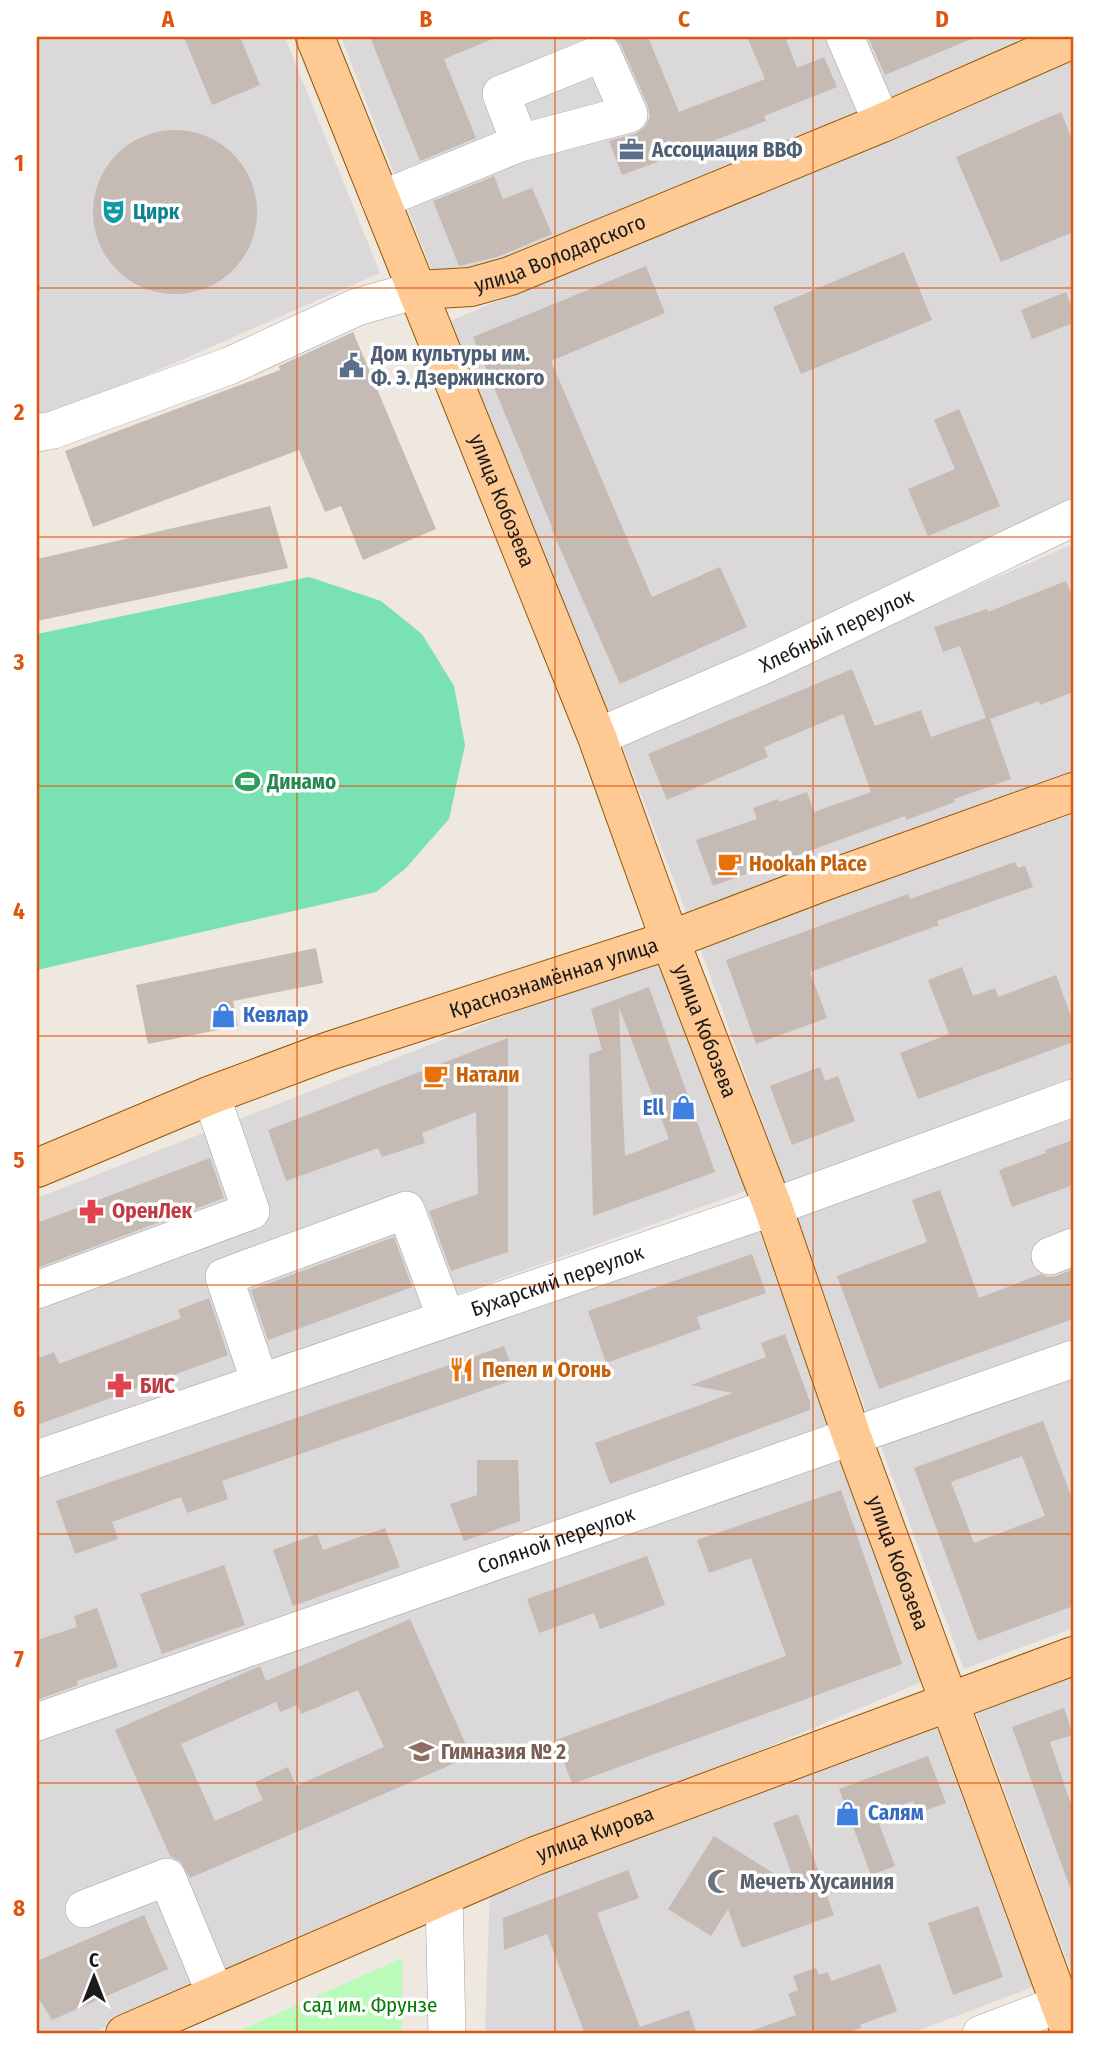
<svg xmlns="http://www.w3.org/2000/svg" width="1110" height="2071" viewBox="0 0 1110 2071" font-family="'Fira Sans Condensed',sans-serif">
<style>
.residential{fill:#dad8d8}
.park{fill:#bafbba}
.pitch{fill:#7ae1b2}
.building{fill:#c5bab4;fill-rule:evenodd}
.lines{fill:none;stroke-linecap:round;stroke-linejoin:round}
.minor-casing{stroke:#a2a2a2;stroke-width:38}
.major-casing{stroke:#935800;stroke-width:40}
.minor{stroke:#fff;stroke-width:37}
.major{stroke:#ffc994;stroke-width:38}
.grid{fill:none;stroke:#de560d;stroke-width:2;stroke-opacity:0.55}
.labels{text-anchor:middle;stroke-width:7;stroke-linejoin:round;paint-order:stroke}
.service-label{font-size:21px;font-weight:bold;fill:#4e5e75;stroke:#fff;text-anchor:start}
.culture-label{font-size:21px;font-weight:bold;fill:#0d838f;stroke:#fff;text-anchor:start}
.street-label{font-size:21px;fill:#1b1b1b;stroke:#fff}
.leisure-label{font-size:21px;font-weight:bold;fill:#27864d;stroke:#fff;text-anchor:start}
.food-label{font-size:21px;font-weight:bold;fill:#c56008;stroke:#fff;text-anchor:start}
.shop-label{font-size:21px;font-weight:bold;fill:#366cbe;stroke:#fff;text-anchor:start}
.health-label{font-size:21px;font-weight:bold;fill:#be3a42;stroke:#fff;text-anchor:start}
.education-label{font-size:21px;font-weight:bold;fill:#785e54;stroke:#fff;text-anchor:start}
.worship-label{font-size:21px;font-weight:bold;fill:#5b616d;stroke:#fff;text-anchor:start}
.park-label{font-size:21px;fill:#077c08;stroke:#fff}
.neatline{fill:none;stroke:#de560d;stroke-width:2.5}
.grid-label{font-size:23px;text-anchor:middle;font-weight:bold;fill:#de560d}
</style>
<rect width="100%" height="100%" fill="#eee8e0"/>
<path class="residential" d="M37,37H285L380,273L37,423Z
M341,37H1031L471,278L434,276Z
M1073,60V501L608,716L450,321Z
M1073,544V774L686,912L621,742Z
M1073,809V1339L868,1416L698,942Z
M660,955L746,1191L37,1444V1198Z
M757,1225L830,1428L37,1708V1468Z
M1073,1374V1628L964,1669L880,1444Z
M842,1458L922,1682L89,2034H37V1741Z
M1073,1675V1977L975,1710Z
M935,1723L1033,1987L909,2034H485L490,1890Z"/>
<path class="park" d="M402,1958V2034H232Z"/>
<path class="pitch" d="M309,577L381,601L422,634L454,686L465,745L449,819L405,869L376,892L37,970V634Z"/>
<path class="building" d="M184,37H240L260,85L212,105Z
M370,37H497L444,59L476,138L420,161Z
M615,37H648L679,112L765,79L747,37H785L797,68L824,57L837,87L764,116L766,121L699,146L698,141L656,160L657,162L622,175L609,141L635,134L645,127L650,117L648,106L621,45Z
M868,37H976L885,75Z
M1061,112L1073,142V232L1001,262L956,157Z
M93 212a82 82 0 1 1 164 0a82 82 0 1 1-164 0Z
M494,176L503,199L532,188L552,234L497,257L459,266L433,201Z
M904,252L932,320L801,374L773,307Z
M646,266L665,313L551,361L652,597L720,567L747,627L620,684L551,528L552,527L473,337Z
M1066,292L1073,312V323L1032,339L1021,310Z
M353,332L436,529L363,560L341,506L325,512L299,450L93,527L65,451L280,370L279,366Z
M959,409L1000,506L928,536L908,489L955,469L934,420Z
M270,506L288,568L37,621V559Z
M1066,581L1073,599V692L1040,705L1039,701L990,719L1011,779L954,799L955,802L906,820L905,816L713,886L696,840L757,819L753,808L778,799L779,802L807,792L814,812L871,792L843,714L764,747L768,757L667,800L648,754L852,669L875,726L921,710L931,737L986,718L960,646L943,652L934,627L987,609L988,612Z
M1015,862L1018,868L1025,866L1033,887L937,921L939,925L810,972L827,1018L756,1044L726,960L908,894L910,899Z
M316,948L323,983L233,1001L238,1026L148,1044L136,985Z
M962,967L973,996L995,988L998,997L1056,975L1073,1022V1042L918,1099L900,1053L949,1034L928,980Z
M649,987L715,1172L593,1216L589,1054L602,1050L591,1009ZM619,1007L669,1139L625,1156L622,1093Z
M508,1038V1252L451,1271L429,1211L478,1194L476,1112L422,1133L425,1143L382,1157L378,1148L286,1181L268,1130Z
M820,1067L825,1081L838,1076L855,1121L792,1145L770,1086Z
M1073,1140V1185L1012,1207L999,1170L1046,1153L1045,1150Z
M210,1158L224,1198L37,1268V1223Z
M940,1190L979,1298L1041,1274L1048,1277L1057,1276L1073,1269V1319L879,1389L837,1276L927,1242L912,1200Z
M394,1237L412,1287L268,1340L251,1290Z
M752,1254L766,1293L697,1317L701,1329L606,1363L588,1311Z
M209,1298L228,1355L37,1425V1359L54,1352L59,1364L181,1318L178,1310Z
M785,1334L810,1402V1410L610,1484L595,1443L733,1393L691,1385L766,1357L761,1343Z
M504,1346L516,1379L222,1481L228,1499L187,1513L181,1497L112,1522L118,1539L75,1554L56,1501Z
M1043,1421L1073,1501V1606L978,1641L914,1468ZM1022,1456L1045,1516L974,1543L951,1482Z
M477,1460H518L520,1521L464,1541L450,1504L477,1495Z
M841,1490L902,1664L572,1784L556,1740L786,1656L751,1558L709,1573L697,1540Z
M385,1528L400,1567L293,1606L273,1550L317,1534L323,1550Z
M647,1556L665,1605L600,1629L594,1613L539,1633L527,1599Z
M224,1565L245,1625L162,1654L140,1594Z
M97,1608L118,1667L77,1681L78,1685L37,1700V1640L77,1627L74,1616Z
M410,1619L471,1756L190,1878L180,1861L170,1856L115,1730L260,1666L266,1681ZM358,1690L384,1747L296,1786L288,1767L255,1782L263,1800L215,1821L181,1744L276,1702L280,1712L297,1705L301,1714Z
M1064,1708L1073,1735L1050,1742L1073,1810V1887L1070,1888L1012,1727Z
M928,1756L946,1803L918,1813L913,1801L876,1816L895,1866L871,1875L839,1789Z
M798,1814L834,1915L742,1948L728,1909L711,1936L668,1909L714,1836L797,1888L773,1823Z
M628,1870L639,1898L597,1913L640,2027L689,2010L697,2034H585L547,1934L504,1950L503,1918Z
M978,1906L1003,1977L953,1995L928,1923Z
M144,1915L168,1969L52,2020L41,2002L37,2000V1961Z
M880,1964L897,2011L860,2025L861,2028L844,2034H751V2031L796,2015L788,1994L798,1990L793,1976L816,1968L819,1975L828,1972L831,1981Z"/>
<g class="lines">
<defs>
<g id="minor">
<path d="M845,37L882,123"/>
<path d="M380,200L520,143L501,94L602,53L629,114L520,143"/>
<path d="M37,433L53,430L229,366L357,307L417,290"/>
<path id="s1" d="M597,737L762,666L1073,518"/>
<path d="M1050,1256L1073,1247"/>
<path d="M37,1290L251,1211L211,1095"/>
<path d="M260,1382L224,1277L406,1210L446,1318"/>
<path id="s2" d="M37,1459L773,1207L1073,1098"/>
<path id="s3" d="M37,1722L1073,1359"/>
<path d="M444,1896L447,2034"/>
<path d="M84,1909L167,1877L215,1993"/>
<path d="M981,2034L1060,2004"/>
</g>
<g id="major">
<path id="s4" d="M315,37L597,737L670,940L773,1207L852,1437L1071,2034"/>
<path id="s5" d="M417,290L471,287L510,276L882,123L1073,39"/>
<path id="s6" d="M37,1168L211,1095L329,1051L670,940L825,881L1073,792"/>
<path id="s7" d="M125,2034L535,1856L1073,1656"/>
</g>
</defs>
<use href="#minor" class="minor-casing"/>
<use href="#major" class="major-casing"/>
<use href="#minor" class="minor"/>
<use href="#major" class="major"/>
</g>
<path class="grid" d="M297,37V2034M555,37V2034M813,37V2034M37,288H1073M37,537H1073M37,786H1073M37,1036H1073M37,1285H1073M37,1534H1073M37,1783H1073"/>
<defs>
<symbol id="office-bare" viewBox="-9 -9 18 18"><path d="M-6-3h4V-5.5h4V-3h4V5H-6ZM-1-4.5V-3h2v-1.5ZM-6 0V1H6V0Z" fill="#5c6f8a" stroke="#fff" stroke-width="2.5" paint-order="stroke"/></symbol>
<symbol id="theatre-bare" viewBox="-9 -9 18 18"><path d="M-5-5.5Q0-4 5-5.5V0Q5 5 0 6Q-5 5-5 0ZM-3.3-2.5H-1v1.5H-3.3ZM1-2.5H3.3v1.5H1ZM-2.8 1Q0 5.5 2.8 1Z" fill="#0f9aa8" stroke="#fff" stroke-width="2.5" paint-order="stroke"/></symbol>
<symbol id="civic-bare" viewBox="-9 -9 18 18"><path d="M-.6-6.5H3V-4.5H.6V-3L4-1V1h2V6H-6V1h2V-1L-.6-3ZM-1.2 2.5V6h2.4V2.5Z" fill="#5c6f8a" stroke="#fff" stroke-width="2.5" paint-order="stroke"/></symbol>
<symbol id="stadium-bare" viewBox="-9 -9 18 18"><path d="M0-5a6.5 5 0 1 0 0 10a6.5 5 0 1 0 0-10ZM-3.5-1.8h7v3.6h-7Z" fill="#2e9e5b" stroke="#fff" stroke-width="2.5" paint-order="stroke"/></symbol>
<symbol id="cafe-bare" viewBox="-9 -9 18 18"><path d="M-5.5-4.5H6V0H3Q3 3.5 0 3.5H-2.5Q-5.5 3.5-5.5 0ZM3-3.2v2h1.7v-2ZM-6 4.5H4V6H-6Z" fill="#e8710a" stroke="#fff" stroke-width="2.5" paint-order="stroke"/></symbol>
<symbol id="shop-bare" viewBox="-9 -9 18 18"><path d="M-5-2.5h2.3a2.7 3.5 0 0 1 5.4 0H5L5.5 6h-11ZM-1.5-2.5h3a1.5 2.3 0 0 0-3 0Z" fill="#3f7fe0" stroke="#fff" stroke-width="2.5" paint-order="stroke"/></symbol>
<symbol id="pharmacy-bare" viewBox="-9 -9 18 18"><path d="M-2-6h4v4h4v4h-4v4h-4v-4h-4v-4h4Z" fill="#e0444e" stroke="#fff" stroke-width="2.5" paint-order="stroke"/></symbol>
<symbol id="restaurant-bare" viewBox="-9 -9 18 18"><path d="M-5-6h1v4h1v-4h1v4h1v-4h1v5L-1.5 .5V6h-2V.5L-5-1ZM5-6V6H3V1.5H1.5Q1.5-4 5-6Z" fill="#e8710a" stroke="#fff" stroke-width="2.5" paint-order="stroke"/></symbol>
<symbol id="school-bare" viewBox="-9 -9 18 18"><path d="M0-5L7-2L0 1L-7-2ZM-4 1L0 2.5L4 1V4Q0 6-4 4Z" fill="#8d6e63" stroke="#fff" stroke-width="2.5" paint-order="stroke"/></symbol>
<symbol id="mosque-bare" viewBox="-9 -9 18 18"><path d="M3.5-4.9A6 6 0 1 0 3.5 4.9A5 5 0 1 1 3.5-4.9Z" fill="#6b7280" stroke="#fff" stroke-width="2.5" paint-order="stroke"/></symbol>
</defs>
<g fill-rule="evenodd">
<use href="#office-bare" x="614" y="132" width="35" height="35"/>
<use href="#theatre-bare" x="96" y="194" width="35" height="35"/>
<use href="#civic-bare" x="334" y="348" width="35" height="35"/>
<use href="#stadium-bare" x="230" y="764" width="35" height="35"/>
<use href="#cafe-bare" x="712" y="846" width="35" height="35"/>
<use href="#shop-bare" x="206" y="998" width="35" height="35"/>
<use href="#cafe-bare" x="418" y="1058" width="35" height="35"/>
<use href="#shop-bare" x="666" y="1090" width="35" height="35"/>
<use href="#pharmacy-bare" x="74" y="1194" width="35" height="35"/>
<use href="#restaurant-bare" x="444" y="1352" width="35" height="35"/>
<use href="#pharmacy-bare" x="102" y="1368" width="35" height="35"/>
<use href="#school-bare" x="404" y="1734" width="35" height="35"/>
<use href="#shop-bare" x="830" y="1796" width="35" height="35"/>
<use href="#mosque-bare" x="702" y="1864" width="35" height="35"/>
</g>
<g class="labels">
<g class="service-label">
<text x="652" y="157">Ассоциация ВВФ</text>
<text x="371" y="361">Дом культуры им.<tspan x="371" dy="24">Ф. Э. Дзержинского</tspan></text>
</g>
<g class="culture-label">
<text x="133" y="219">Цирк</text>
</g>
<g class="street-label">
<text dy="7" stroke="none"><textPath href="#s5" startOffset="149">улица Володарского</textPath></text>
<text dy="7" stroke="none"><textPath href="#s4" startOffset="500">улица Кобозева</textPath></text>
<text dy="7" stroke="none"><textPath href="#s1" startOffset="262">Хлебный переулок</textPath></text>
<text dy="7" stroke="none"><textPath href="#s6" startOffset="551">Краснознамённая улица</textPath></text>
<text dy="7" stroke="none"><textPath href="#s4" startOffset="1068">улица Кобозева</textPath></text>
<text dy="7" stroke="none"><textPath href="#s2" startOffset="550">Бухарский переулок</textPath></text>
<text dy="7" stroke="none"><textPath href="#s3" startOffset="550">Соляной переулок</textPath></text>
<text dy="7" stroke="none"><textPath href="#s4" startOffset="1634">улица Кобозева</textPath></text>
<text dy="7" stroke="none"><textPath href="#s7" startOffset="511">улица Кирова</textPath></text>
</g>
<g class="leisure-label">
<text x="267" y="789">Динамо</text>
</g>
<g class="food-label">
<text x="749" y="871">Hookah Place</text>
<text x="456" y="1082">Натали</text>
<text x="482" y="1377">Пепел и Огонь</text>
</g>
<g class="shop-label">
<text x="243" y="1022">Кевлар</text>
<text x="664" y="1115" text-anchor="end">Ell</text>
<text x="868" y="1820">Салям</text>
</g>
<g class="health-label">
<text x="112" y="1218">ОренЛек</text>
<text x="140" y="1393">БИС</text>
</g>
<g class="education-label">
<text x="441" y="1759">Гимназия № 2</text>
</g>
<g class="worship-label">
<text x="740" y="1889">Мечеть Хусаиния</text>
</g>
<g class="park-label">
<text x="370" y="2012">сад им. Фрунзе</text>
</g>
</g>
<rect width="1110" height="2071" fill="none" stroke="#ffffff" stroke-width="77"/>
<g transform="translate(94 1977)" stroke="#ffffff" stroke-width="5" paint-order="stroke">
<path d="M0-5L12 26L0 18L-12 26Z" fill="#1b1b1b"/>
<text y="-10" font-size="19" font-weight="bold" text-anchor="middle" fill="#1b1b1b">С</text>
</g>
<rect x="38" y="38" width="1034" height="1994" class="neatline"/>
<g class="grid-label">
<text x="168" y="27">A</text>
<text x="426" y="27">B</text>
<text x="684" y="27">C</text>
<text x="942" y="27">D</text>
<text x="19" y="171">1</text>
<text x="19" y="420">2</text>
<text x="19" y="670">3</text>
<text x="19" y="919">4</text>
<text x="19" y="1168">5</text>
<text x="19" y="1417">6</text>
<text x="19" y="1667">7</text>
<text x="19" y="1916">8</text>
</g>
</svg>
